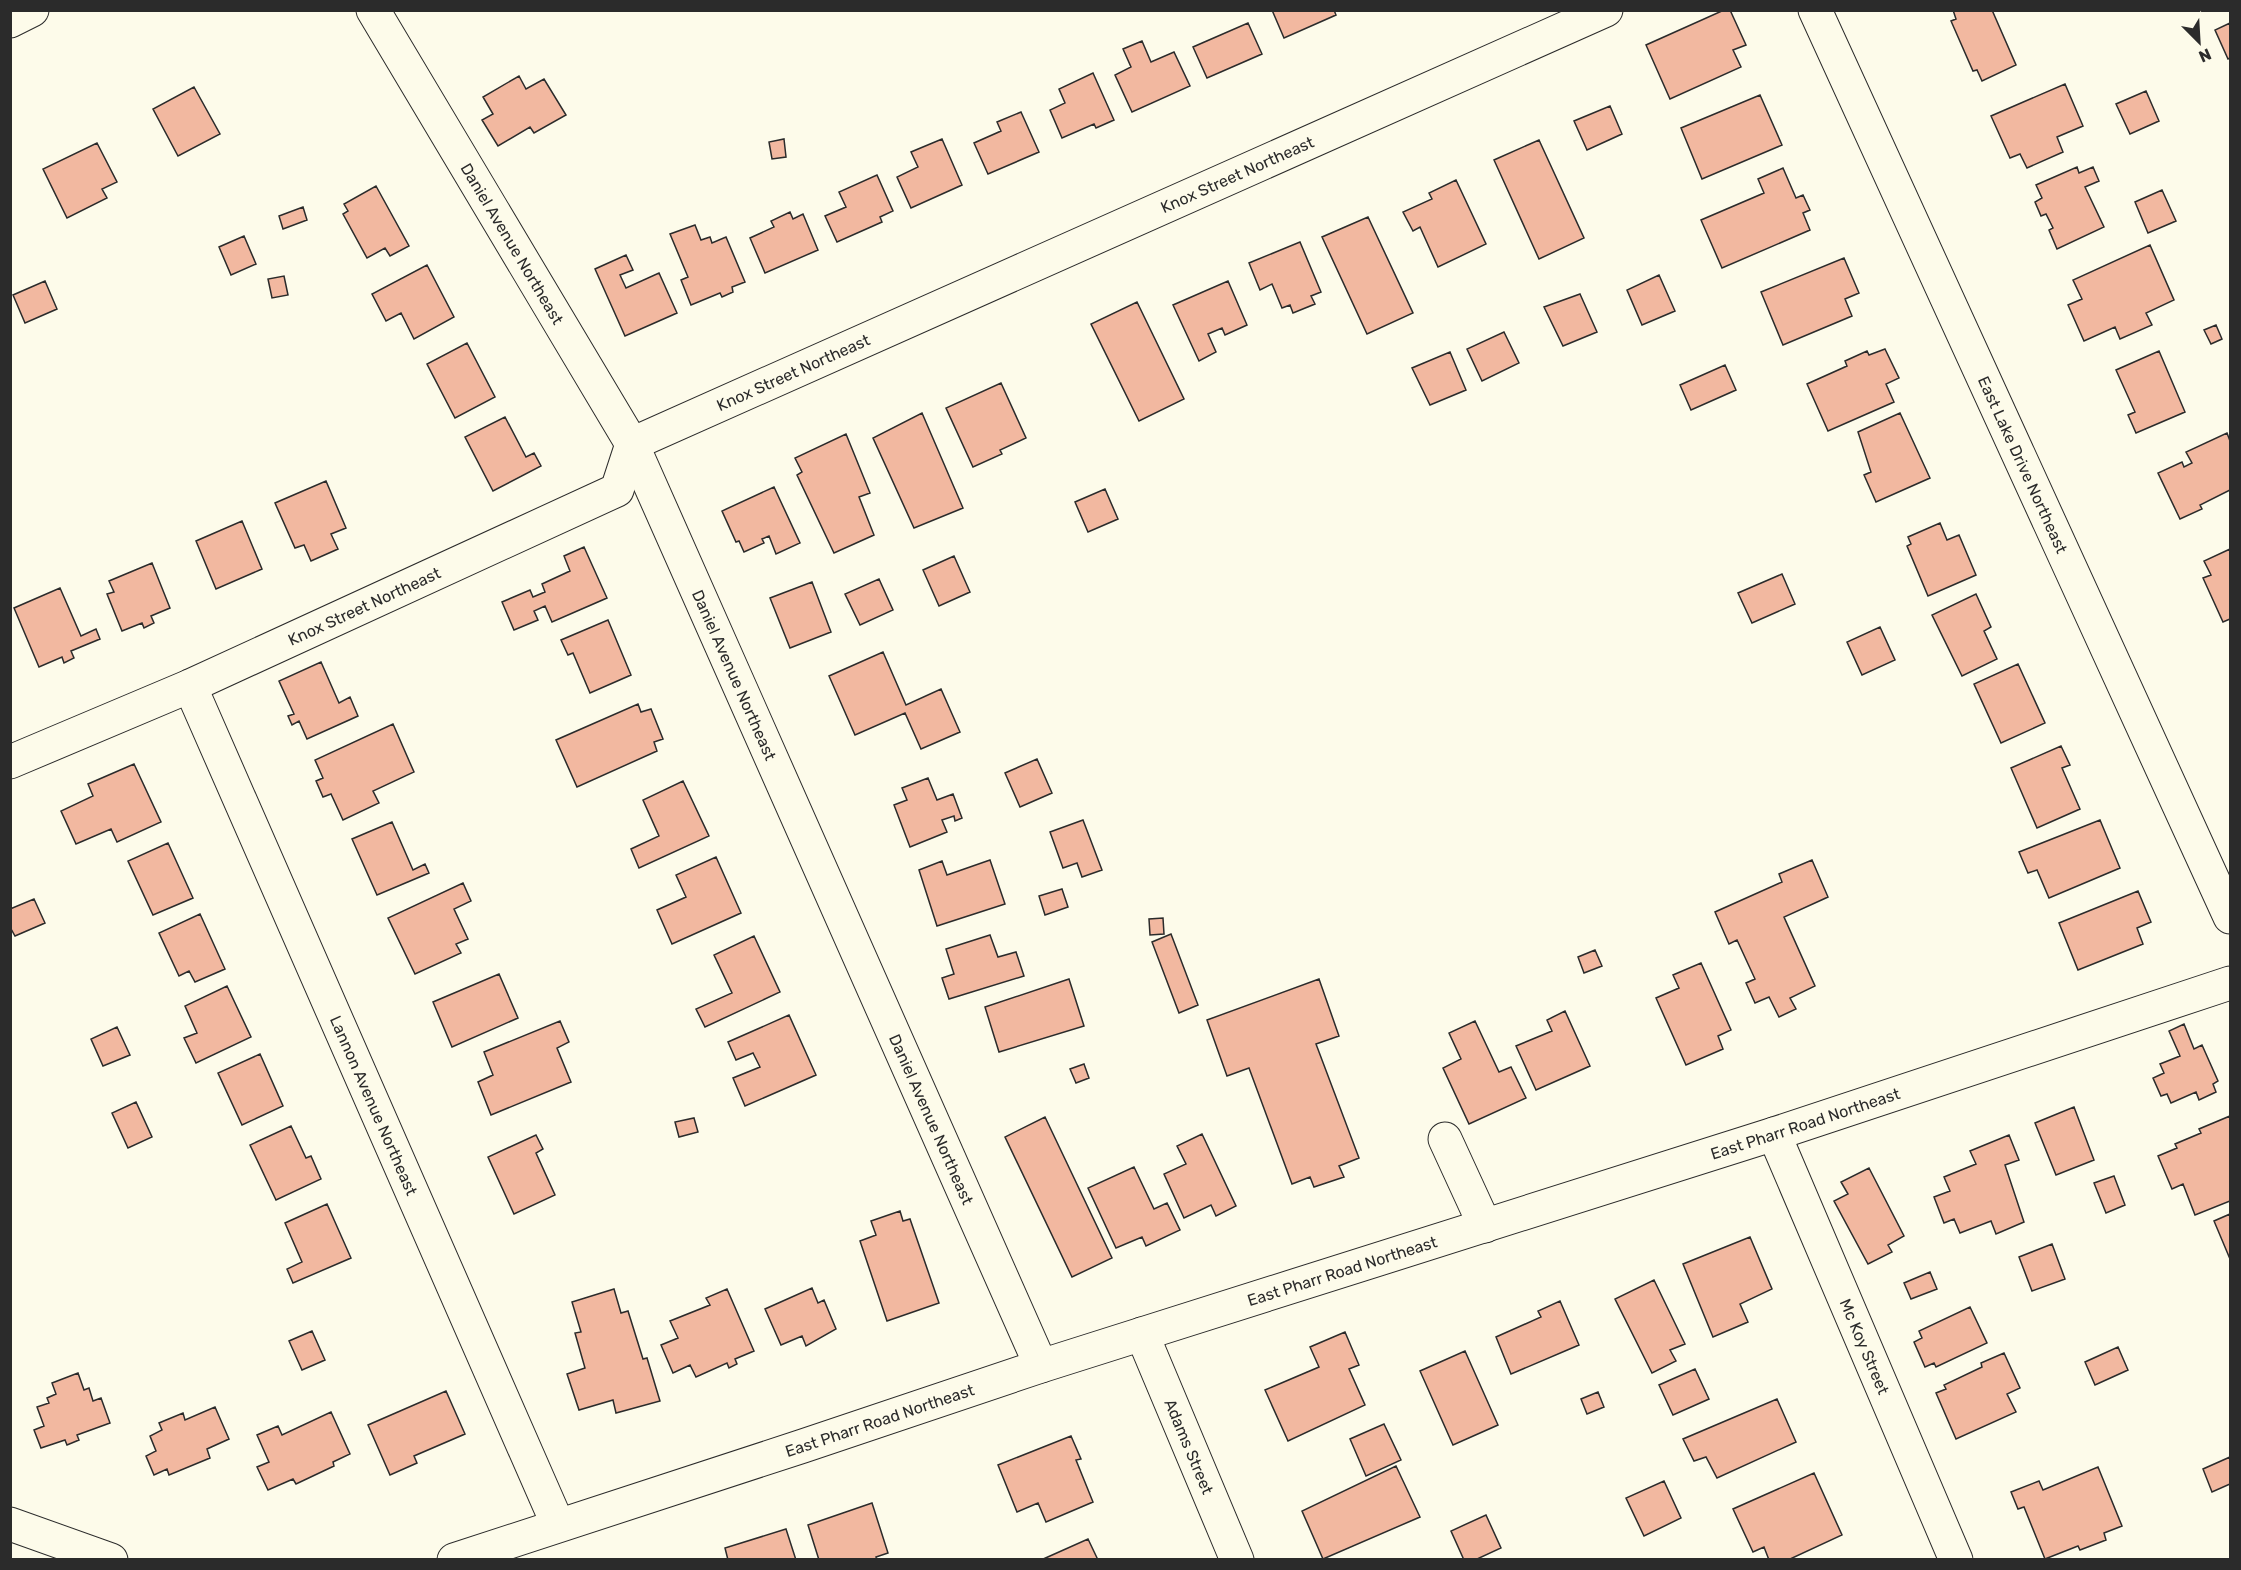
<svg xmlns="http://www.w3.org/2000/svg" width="2241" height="1570" viewBox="0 0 2241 1570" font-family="Rubik,sans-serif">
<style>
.building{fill:#f2b8a0;stroke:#2b2b2b;stroke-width:1.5}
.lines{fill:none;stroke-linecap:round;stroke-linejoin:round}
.minor-casing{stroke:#2b2b2b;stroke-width:35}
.minor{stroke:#fdfbea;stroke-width:33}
.labels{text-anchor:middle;stroke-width:4.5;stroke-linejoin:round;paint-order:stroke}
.street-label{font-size:16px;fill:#2b2b2b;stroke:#fdfbea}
</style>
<rect width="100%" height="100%" fill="#fdfbea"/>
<path class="building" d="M1272,10H1334L1336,15L1284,38Z
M1724,10H1730L1746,45L1733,50L1741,67L1670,99L1646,45Z
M1953,10H1992L2016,65L1982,81L1977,70L1973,71L1951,21L1956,19Z
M1248,23L1262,54L1207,78L1193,47Z
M2230,23V58L2228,59L2215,30Z
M1142,41L1151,62L1174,52L1190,86L1132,112L1115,75L1131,67L1123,49Z
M1093,73L1114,120L1096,128L1094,124L1062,138L1050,110L1065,103L1059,89Z
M519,76L526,89L544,79L566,115L534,133L530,127L498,146L482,120L493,114L483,97Z
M2065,84L2083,126L2057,137L2063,152L2027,168L2020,154L2010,158L1991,116Z
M194,87L220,134L178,156L153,109Z
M2146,91L2159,121L2130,134L2116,104Z
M1760,95L1782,145L1702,179L1681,128Z
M1610,106L1622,134L1587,150L1574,121Z
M1021,112L1039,152L988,174L974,143L1001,131L997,122Z
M784,139L786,157L772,159L769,142Z
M942,139L962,185L911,208L897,177L918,167L911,152Z
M1539,140L1584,238L1539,259L1494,160Z
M97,143L117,182L102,189L107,198L67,218L43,169Z
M2077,167L2079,173L2093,167L2099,181L2085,187L2104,227L2057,249L2049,230L2053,228L2046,214L2041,216L2035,202L2042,198L2036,185Z
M1783,168L1796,198L1803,195L1810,210L1803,213L1810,230L1722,268L1701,220L1764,193L1758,179Z
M877,175L893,211L880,217L882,222L837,242L825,216L846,207L839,192Z
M1456,180L1486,244L1438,267L1420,227L1413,231L1403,212L1432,199L1429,193Z
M376,186L409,246L390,256L385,248L367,258L343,214L348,211L344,204Z
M2162,190L2176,221L2148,233L2135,202Z
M303,207L307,220L283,229L279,216Z
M790,212L793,219L803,214L818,250L765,273L750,238L774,227L771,221Z
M1368,217L1413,313L1367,334L1322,237Z
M695,225L701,240L710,237L712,243L726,237L745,282L732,287L733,292L722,297L720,293L691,305L681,280L688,277L670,234Z
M244,236L256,264L231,275L219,247Z
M1300,242L1321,292L1311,296L1315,304L1293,313L1290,305L1282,308L1272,284L1260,290L1249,263Z
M2150,245L2174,300L2146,313L2152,325L2120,339L2115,327L2084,341L2068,305L2082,299L2073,280Z
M626,255L633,270L620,275L626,288L659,273L677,313L625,336L595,269Z
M1844,258L1859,293L1845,299L1852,316L1783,345L1761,292Z
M427,265L454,317L414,339L401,313L386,321L372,294Z
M1659,275L1675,311L1642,325L1627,290Z
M284,276L288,295L272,298L268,279Z
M45,281L57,309L25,323L13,295Z
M1228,281L1247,325L1225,335L1222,328L1208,334L1216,352L1199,361L1173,305Z
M1580,294L1597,332L1563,346L1544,307Z
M1137,302L1184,399L1139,421L1091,324Z
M2216,325L2222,339L2211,344L2204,330Z
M1504,332L1519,363L1482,381L1467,349Z
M467,343L495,397L455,418L427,364Z
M1885,349L1899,378L1886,384L1894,402L1828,431L1807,384L1847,366L1845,361L1867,351L1869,355Z
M2159,351L2185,412L2136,433L2128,415L2135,412L2116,370Z
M1450,352L1466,390L1430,405L1412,368Z
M1725,365L1736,390L1691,410L1680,385Z
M1001,383L1026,438L1000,450L1002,454L973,467L946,408Z
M922,413L963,508L914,528L873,438Z
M1900,413L1930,478L1876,502L1864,475L1871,472L1858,432Z
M505,417L526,457L534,453L541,466L493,491L465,437Z
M2227,433L2230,441V490L2200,505L2202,509L2180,519L2158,473L2182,462L2184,467L2192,463L2186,452Z
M846,434L870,493L859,497L874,535L834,553L797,475L802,472L795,458Z
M326,481L346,528L331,534L338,549L311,561L304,545L295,548L275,503Z
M774,487L800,543L776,554L769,536L762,539L764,543L744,552L739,541L736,542L722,511Z
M1105,489L1118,519L1088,532L1075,502Z
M242,521L262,569L216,589L196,541Z
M1940,523L1947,540L1959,535L1976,575L1928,596L1907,546L1911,544L1908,537Z
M584,547L607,598L552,622L545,606L534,611L538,620L514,630L502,602L530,590L533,597L545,592L542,584L570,571L564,556Z
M2230,549V619L2223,622L2203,578L2211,575L2204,561Z
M954,556L970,592L939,606L923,570Z
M152,563L170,608L151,616L154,623L144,628L142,623L122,631L107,594L114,592L109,581Z
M1782,574L1795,604L1752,623L1738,593Z
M879,579L893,610L860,625L845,594Z
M812,582L831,632L790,648L770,598Z
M60,588L81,636L96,629L100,639L71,651L74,658L64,663L62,657L39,667L14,608Z
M1976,594L1991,627L1984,631L1997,659L1962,676L1932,615Z
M608,620L631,675L590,693L573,653L568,655L561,640Z
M1880,627L1895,660L1862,675L1847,642Z
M883,652L906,705L941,689L960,732L921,749L905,713L855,735L829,676Z
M321,662L339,703L350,697L358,716L307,739L299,721L292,725L288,716L294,714L279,681Z
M2018,664L2045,723L2001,743L1974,684Z
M638,704L641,712L651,709L663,739L654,742L657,751L577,787L556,740Z
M393,724L414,772L373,791L379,803L343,820L331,794L323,797L316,781L323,778L315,760Z
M2061,746L2070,765L2062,768L2080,809L2037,828L2011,768Z
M1037,759L1052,793L1020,807L1005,773Z
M134,764L161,822L117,842L111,829L76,844L61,811L93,796L88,784Z
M928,778L937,800L953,794L962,818L955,821L954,816L942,820L947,832L910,847L894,805L907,800L902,788Z
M683,781L709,836L639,868L631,849L659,836L643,800Z
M1083,820L1102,870L1082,877L1077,863L1063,868L1050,832Z
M2100,820L2120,868L2049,898L2037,870L2028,873L2019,852Z
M392,822L413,870L425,864L429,873L377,895L352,839Z
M168,843L193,898L153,915L128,861Z
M716,857L741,913L672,944L657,910L686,897L676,875Z
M990,860L1005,904L937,926L919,870L942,861L947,875Z
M1812,860L1828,897L1784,917L1815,986L1790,998L1796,1009L1779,1017L1769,997L1755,1003L1746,983L1755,979L1737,940L1729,944L1715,912L1782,882L1779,874Z
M463,883L471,901L454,909L468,939L456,944L461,953L415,974L388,918Z
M1062,889L1068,907L1045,915L1039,896Z
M2138,891L2151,922L2137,928L2143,944L2078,970L2059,923Z
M34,899L45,923L15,936L10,927V909Z
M200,914L225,969L195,982L189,971L179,976L159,933Z
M1163,918L1164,934L1150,935L1149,919Z
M1171,934L1198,1005L1179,1013L1152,942Z
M990,935L998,957L1016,952L1024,976L949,999L942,978L954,974L946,949Z
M754,936L780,992L705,1027L696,1009L732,993L714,955Z
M1595,950L1602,966L1584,973L1578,957Z
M1701,963L1731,1030L1718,1036L1723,1049L1686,1065L1656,998L1679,988L1673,975Z
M499,974L518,1018L452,1047L433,1002Z
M1069,979L1084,1026L999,1052L985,1007Z
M1319,979L1339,1036L1316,1044L1359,1158L1339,1166L1344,1177L1314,1187L1310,1177L1292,1184L1249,1068L1227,1076L1207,1020Z
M227,986L251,1037L196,1063L184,1038L197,1033L185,1006Z
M1565,1011L1590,1066L1536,1090L1516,1046L1552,1031L1547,1020Z
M789,1015L816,1075L745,1106L733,1078L760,1067L753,1053L736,1060L728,1042Z
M560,1021L569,1042L557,1048L571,1082L491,1115L478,1082L493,1075L484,1052Z
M1475,1021L1499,1072L1511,1067L1526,1098L1469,1124L1443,1068L1461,1059L1449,1033Z
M2184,1024L2194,1049L2202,1045L2218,1081L2213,1084L2216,1092L2199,1100L2196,1092L2171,1103L2167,1094L2161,1096L2153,1078L2164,1073L2160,1064L2180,1056L2169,1031Z
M117,1027L130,1055L103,1066L91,1039Z
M260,1054L283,1106L242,1125L218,1073Z
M1084,1064L1089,1078L1076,1083L1070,1069Z
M136,1102L152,1137L128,1148L112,1113Z
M2074,1107L2094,1160L2056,1175L2035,1123Z
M2230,1116V1201L2195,1215L2183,1184L2172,1189L2158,1156L2177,1148L2175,1144L2201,1133L2199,1129Z
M1045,1117L1112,1258L1072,1277L1005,1137Z
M694,1118L698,1132L679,1137L675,1122Z
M291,1126L306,1158L311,1156L321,1179L276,1200L250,1145Z
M1202,1134L1236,1206L1216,1216L1211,1205L1184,1218L1164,1174L1186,1164L1177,1146Z
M536,1135L543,1149L536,1153L555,1195L514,1214L488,1157Z
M2009,1135L2019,1160L2005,1165L2024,1222L1996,1234L1991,1221L1960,1233L1954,1219L1944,1223L1934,1197L1950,1191L1944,1177L1976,1164L1970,1151Z
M1134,1167L1154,1209L1167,1203L1180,1230L1146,1246L1142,1237L1116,1248L1088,1188Z
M1869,1168L1904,1236L1888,1245L1892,1252L1868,1264L1834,1201L1848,1194L1841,1182Z
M2114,1176L2125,1205L2106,1213L2094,1183Z
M327,1204L351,1258L293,1283L287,1269L302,1262L285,1223Z
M900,1211L903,1221L910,1219L939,1303L887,1321L860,1241L876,1235L871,1221Z
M2230,1214V1259L2214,1221Z
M1750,1237L1772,1289L1740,1304L1748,1322L1713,1337L1683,1264Z
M2052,1244L2065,1279L2032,1291L2019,1257Z
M1930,1272L1937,1289L1911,1299L1904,1283Z
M1654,1280L1685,1344L1670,1350L1676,1361L1652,1373L1615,1299Z
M812,1288L818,1303L824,1300L836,1329L806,1346L802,1336L781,1345L765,1309Z
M614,1289L621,1313L628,1311L643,1359L647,1358L660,1401L616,1413L613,1400L579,1410L567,1374L585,1368L575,1333L581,1332L572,1302Z
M727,1289L754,1351L735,1359L737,1364L729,1368L727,1363L696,1377L690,1365L673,1373L661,1345L678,1338L670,1321L710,1305L706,1298Z
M1560,1301L1579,1345L1511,1374L1496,1337L1541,1317L1538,1311Z
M1970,1307L1987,1343L1936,1367L1934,1363L1925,1367L1914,1342L1922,1338L1919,1331Z
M312,1331L325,1360L302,1370L289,1341Z
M1345,1332L1359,1365L1349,1369L1365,1405L1288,1441L1265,1390L1319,1367L1310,1347Z
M2118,1347L2128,1370L2095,1385L2085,1362Z
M1465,1351L1498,1425L1453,1445L1420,1371Z
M2004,1353L2020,1388L2007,1394L2016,1412L1956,1439L1936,1393L1946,1389L1944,1385L1982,1367L1981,1363Z
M1695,1369L1709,1399L1673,1415L1659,1385Z
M78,1373L84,1390L89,1388L93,1401L101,1398L110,1423L77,1435L79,1440L67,1445L65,1440L41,1448L34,1430L44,1426L37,1407L49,1403L47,1398L56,1394L52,1383Z
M446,1391L465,1434L414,1456L417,1463L390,1475L368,1425Z
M1598,1392L1604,1407L1587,1414L1581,1399Z
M1777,1399L1796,1442L1717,1478L1706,1457L1694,1461L1683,1439Z
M215,1407L229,1439L207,1449L210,1458L169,1475L167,1469L154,1475L146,1456L156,1451L150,1436L162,1430L159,1423L183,1413L185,1420Z
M331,1412L350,1454L333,1462L334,1466L296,1484L293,1479L268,1490L257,1467L269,1462L257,1435L278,1426L282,1435Z
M1384,1424L1401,1460L1366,1476L1350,1439Z
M1071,1436L1081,1459L1076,1460L1093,1502L1046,1522L1038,1503L1017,1512L998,1465Z
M2230,1457V1484L2212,1492L2203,1469Z
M1396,1466L1420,1517L1323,1559L1302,1511Z
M2098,1467L2122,1526L2104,1533L2106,1540L2080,1550L2078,1546L2045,1559L2024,1507L2018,1509L2011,1492L2039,1481L2043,1490Z
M1814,1473L1842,1535L1788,1560H1769L1764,1547L1753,1552L1733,1509Z
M1664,1481L1681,1518L1644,1536L1626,1498Z
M872,1503L888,1553L876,1557L877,1560H819L808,1525Z
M1486,1515L1501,1548L1475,1560H1464L1451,1531Z
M786,1529L796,1560H728L725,1548Z
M1088,1539L1098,1560H1041Z"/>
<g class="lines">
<defs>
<g id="minor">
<path id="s1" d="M373,10L632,444L1041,1366"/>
<path id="s2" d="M1815,10L2230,917"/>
<path d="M10,21L32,10"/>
<path id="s3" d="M190,686L558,1525"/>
<path id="s4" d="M10,762L190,686L617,490L632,444L1606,10"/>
<path id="s5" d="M1774,1134L1956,1560"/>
<path d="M1445,1139L1485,1226"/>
<path id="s6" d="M1142,1334L1237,1560"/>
<path d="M10,1524L111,1560"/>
<path id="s7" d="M454,1560L803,1446L1041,1366L1774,1134L2230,983"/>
</g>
</defs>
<use href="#minor" class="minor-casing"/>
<use href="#minor" class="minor"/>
</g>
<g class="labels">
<g class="street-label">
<text dy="6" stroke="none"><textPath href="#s4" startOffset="1376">Knox Street Northeast</textPath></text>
<text dy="6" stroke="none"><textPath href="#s1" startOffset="272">Daniel Avenue Northeast</textPath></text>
<text dy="6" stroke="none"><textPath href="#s4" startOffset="890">Knox Street Northeast</textPath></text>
<text dy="6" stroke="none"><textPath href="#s2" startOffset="500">East Lake Drive Northeast</textPath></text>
<text dy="6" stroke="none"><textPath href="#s4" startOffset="387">Knox Street Northeast</textPath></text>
<text dy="6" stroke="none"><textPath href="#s1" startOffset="758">Daniel Avenue Northeast</textPath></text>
<text dy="6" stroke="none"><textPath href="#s3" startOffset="458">Lannon Avenue Northeast</textPath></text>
<text dy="6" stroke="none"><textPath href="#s1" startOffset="1244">Daniel Avenue Northeast</textPath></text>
<text dy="6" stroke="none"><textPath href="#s7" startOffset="1420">East Pharr Road Northeast</textPath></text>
<text dy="6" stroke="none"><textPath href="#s7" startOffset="934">East Pharr Road Northeast</textPath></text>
<text dy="6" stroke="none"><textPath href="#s5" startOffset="231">Mc Koy Street</textPath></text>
<text dy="6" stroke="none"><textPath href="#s7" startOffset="448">East Pharr Road Northeast</textPath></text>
<text dy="6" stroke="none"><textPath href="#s6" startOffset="122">Adams Street</textPath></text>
</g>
</g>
<rect width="2241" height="1570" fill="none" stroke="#2b2b2b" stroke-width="24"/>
<g transform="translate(2199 42) rotate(156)" stroke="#fdfbea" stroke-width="4.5" paint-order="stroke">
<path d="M0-4.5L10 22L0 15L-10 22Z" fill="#2b2b2b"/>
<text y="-9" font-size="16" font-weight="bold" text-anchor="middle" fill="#2b2b2b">N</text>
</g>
</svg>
